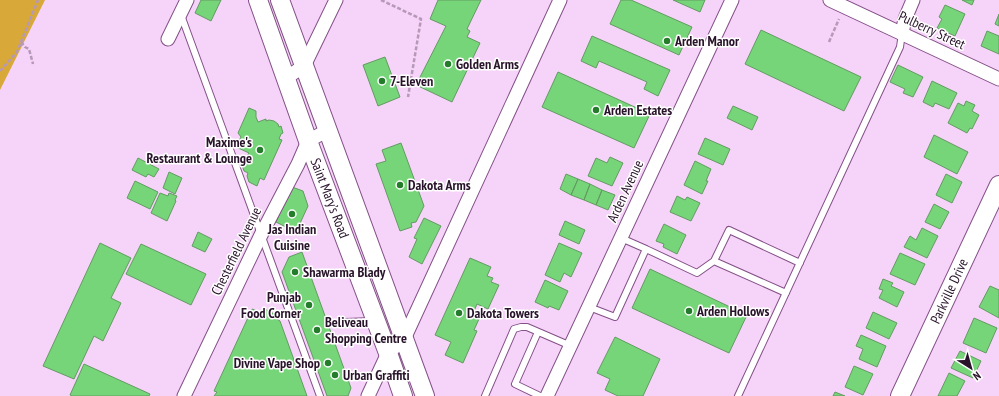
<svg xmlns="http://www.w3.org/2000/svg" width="999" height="396" viewBox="0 0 999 396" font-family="'PT Sans Narrow',sans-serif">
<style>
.green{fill:#d8a839}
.building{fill:#77d579;stroke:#629b62}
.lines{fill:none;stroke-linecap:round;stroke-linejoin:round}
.lane-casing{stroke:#835087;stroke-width:8}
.street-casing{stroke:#835087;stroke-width:15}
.secondary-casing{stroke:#835087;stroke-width:20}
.path{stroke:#b698b8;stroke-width:2.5;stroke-dasharray:4 2;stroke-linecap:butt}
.lane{stroke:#fff;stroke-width:6}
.street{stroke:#fff;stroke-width:13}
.secondary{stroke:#fff;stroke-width:18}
.poi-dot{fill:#247d2b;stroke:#fff;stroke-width:1.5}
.labels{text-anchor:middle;stroke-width:3;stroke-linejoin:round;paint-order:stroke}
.street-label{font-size:14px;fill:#28132a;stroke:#fff}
.poi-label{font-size:14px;font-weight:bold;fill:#28132a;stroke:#fff;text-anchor:start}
</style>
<rect width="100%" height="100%" fill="#f6d3f8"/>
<path class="green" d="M0,0H45L0,90Z"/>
<path class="building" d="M201,0H221L211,21L195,13Z
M438,0H481L467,29L470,31L467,37L480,43L452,102L416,85L446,26L430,19Z
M621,0H631L692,27L679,55L610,24Z
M673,0H705L700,12Z
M962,0H974L972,5Z
M945,5L965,14L955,36L937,28L942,19L939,17Z
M999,14V26L995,24Z
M761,30L861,77L844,111L745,64Z
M987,31L999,36V54L981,46Z
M592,36L670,70L658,96L644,89L647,82L599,61L596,68L581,61Z
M385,57L400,97L378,106L363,65Z
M898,65L923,77L913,97L903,93L905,89L890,82Z
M558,72L650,114L634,148L542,107Z
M932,81L957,93L949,109L935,103L933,107L923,102Z
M966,101L975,105L972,111L979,115L972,129L970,128L967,133L948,123L958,103L964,106Z
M733,106L758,117L752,130L727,118Z
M249,108L256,111V117L258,122L266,119V121L269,120L274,121L278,124L279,127L281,126L283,133L281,134L279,139L282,140L264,180L260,178L257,186L249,182L247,176L248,173L244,171L242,165L249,153L236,147L241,137L238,133Z
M934,135L968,152L957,174L924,157Z
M705,138L730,149L723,165L698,154Z
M401,143L424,206L416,222L411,223L412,227L400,231L376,164L386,161L382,150Z
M610,157L623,163L612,186L588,176L596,158L607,163Z
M138,158L159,169L154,177L148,174L146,177L132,170Z
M695,161L711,169L706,181H708L702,194L684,185Z
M169,172L182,178L175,194L163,188Z
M566,174L578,179L571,195L560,189Z
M946,174L962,182L952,203L936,195Z
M578,179L590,184L584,200L571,195Z
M135,181L158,192L150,209L127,198Z
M590,184L602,190L596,205L584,200Z
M292,187L303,191L308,206L296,232L276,222Z
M602,190L615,195L608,210L596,205Z
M160,193L168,196L169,193L177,196L175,200L176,201L167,221L151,213Z
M677,196L685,200L687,197L700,203L691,221L670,212Z
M934,204L949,212L940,229L925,222Z
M424,218L441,226L422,264L409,257L417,239L414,238Z
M565,221L585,230L579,244L559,235Z
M664,224L686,235L677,254L663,247L664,244L656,241Z
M922,228L938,236L927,258L904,247L910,236L916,240Z
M198,232L212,239L205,252L192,246Z
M100,243L131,258L111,298L121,303L103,341L94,336L74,379L43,366Z
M559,243L582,253L571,277L564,273L560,282L545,275Z
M141,244L206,274L191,305L126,274Z
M302,252L351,388L348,396H327L282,272L289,257Z
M900,253L925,264L915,285L890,274Z
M470,258L491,267L487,276L493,278L491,282L499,285L488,309L477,304L472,316L479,319L474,330L477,331L463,363L445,355L451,342L435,335Z
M650,269L747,315L729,353L632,308Z
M883,279L893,283L891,286L904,292L897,307L879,298L883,290L879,289Z
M545,280L568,291L559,310L549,306L548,308L535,302Z
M990,286L999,290V318L979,307Z
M252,309L263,313L265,309L276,315L275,318L280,321L307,396H214L217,392L214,391Z
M873,312L897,323L889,339L866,328Z
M974,318L997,328L986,353L963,343Z
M861,335L886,346L877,367L859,359L863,349L856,346Z
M615,337L660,359L643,396H618L605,390L610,379L597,373Z
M960,351L981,361L973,378L951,368Z
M84,364L150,394L149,396H72L70,395Z
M854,366L873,374L863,395L845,387Z
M949,373L965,381L957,396H938Z
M835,392L845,396H833Z"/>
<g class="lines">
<defs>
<path id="lane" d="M181,15L320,396
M646,249L697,273L714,261
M786,293L714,261L729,230L800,263
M589,307L615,317L646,249L621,238
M345,322L373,321
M538,332L515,384L540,396
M485,396L514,329L521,327H527L571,346
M738,396L900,47L902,33"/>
<path id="street" d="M830,0L999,79
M902,33L905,19L913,0
M168,39L187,0
M286,78L304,66L336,0
M184,396L261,235L298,164L308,141L328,130
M368,396L388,353L404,339L560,0
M547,396L732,0"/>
<path id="secondary" d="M258,0L308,141L388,353L403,396
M280,0L425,396
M900,396L999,185"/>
</defs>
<use href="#lane" class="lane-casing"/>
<use href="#street" class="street-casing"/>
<use href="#secondary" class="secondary-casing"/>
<path class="path" d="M381,0L421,19L408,97
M21,42L25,47L29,49L33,64
M829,42L839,19
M0,71L17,52L38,0"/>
<use href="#lane" class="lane"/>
<use href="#street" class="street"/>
<use href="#secondary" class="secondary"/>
</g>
<g class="poi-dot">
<circle cx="667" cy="41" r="4"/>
<circle cx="448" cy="64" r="4"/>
<circle cx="382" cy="81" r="4"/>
<circle cx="596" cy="110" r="4"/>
<circle cx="260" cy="150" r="4"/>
<circle cx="400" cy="185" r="4"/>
<circle cx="292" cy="214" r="4"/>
<circle cx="295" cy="272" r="4"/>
<circle cx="309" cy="305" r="4"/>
<circle cx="689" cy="311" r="4"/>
<circle cx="459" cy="313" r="4"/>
<circle cx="317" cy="330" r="4"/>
<circle cx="328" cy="363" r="4"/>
<circle cx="335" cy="375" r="4"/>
</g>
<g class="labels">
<g class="street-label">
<text transform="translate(932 30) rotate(25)" y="5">Pulberry Street</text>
<text transform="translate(625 191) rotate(-65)" y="5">Arden Avenue</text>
<text transform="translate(330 198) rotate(69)" y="5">Saint Mary’s Road</text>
<text transform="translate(236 251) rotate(-64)" y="5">Chesterfield Avenue</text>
<text transform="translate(949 291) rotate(-65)" y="5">Parkville Drive</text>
</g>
<g class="poi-label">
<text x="675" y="46">Arden Manor</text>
<text x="456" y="69">Golden Arms</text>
<text x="390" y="86">7-Eleven</text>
<text x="604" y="115">Arden Estates</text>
<text x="252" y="147" text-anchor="end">Maxime's<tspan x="252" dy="16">Restaurant &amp; Lounge</tspan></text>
<text x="408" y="190">Dakota Arms</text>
<text x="292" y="234" text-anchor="middle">Jas Indian<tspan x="292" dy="16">Cuisine</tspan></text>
<text x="303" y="277">Shawarma Blady</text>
<text x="301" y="302" text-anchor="end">Punjab<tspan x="301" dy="16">Food Corner</tspan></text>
<text x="697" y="316">Arden Hollows</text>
<text x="467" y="318">Dakota Towers</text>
<text x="325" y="327">Beliveau<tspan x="325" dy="16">Shopping Centre</tspan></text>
<text x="320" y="368" text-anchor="end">Divine Vape Shop</text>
<text x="343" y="380">Urban Graffiti</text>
</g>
</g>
<g transform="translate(971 368) rotate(143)" stroke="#ffffff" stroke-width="3" paint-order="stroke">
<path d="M0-3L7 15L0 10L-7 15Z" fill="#28132a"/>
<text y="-6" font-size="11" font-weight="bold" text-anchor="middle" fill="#28132a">N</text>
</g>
</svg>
